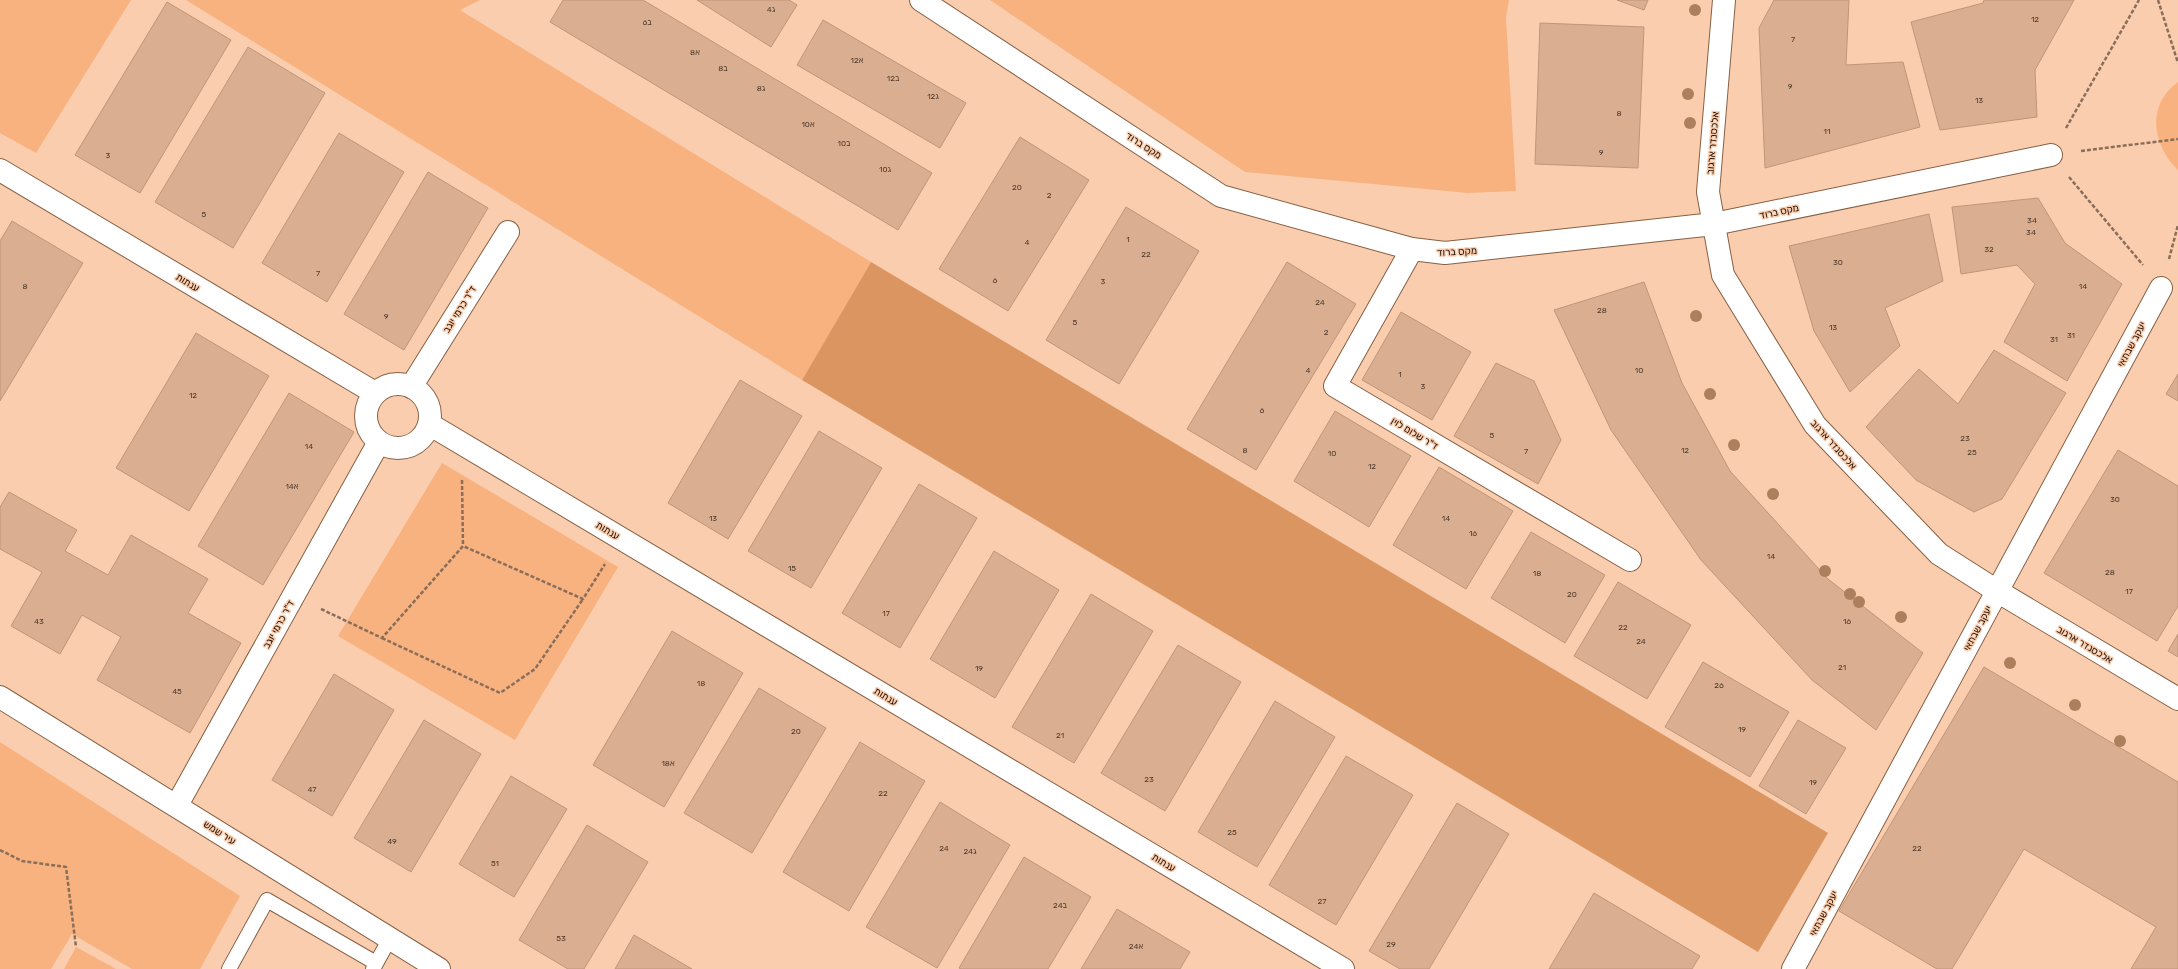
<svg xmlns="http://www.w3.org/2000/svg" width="2178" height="969" viewBox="0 0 2178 969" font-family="Rubik,'Noto Sans Hebrew',sans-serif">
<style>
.green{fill:#f8b27f}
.forest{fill:#db9561}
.building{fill:#daaf91;stroke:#c09578}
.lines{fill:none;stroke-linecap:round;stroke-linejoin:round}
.lane-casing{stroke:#876044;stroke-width:16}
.street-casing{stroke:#876044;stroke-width:24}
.path{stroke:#8b6e59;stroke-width:2.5;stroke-dasharray:4 2;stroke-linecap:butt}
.lane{stroke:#fff;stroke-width:14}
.street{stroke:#fff;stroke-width:22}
.tree{fill:#ae7f5d}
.labels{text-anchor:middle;stroke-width:3;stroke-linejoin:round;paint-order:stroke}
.number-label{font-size:8px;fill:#503a2a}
.street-label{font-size:10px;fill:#221308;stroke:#facdae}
</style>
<rect width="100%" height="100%" fill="#facdae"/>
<path class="green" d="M0,0H131L36,153L0,133Z
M186,0H480L460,10L871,262L802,380Z
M990,0H1509L1506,18L1516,191L1468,193L1245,172Z
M2178,82V170C2152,145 2146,105 2178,82Z
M442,463L618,567L515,740L338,636Z
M0,742L240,896L200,969H132L72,934L51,969H0Z
M76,947L116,969H64Z"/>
<path class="forest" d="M871,262L1828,833L1758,952L802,380Z"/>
<path class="building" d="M563,0H643L932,173L898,230L550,22Z
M697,0H789L797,5L771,47Z
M1617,0H1648L1644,10Z
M1774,0H1849L1846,65L1903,62L1920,127L1765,168L1759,28Z
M1984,0H2074L2035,70L2037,117L1940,130L1911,22L1983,3Z
M167,2L231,40L140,193L75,155Z
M823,20L966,103L940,148L797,65Z
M1540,23L1644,27L1638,168L1535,164Z
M248,47L325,93L233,248L155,202Z
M339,133L404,172L327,302L262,263Z
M1020,137L1089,180L1008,311L939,269Z
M428,172L488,208L404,350L344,314Z
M2038,198L2065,243L2122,284L2067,381L2004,342L2035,284L2017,265L1961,274L1952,207Z
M1126,207L1199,251L1119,384L1046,340Z
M1929,214L1943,281L1885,308L1900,346L1850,392L1814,331L1789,246Z
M12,221L83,263L0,401V241Z
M1287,262L1356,304L1256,470L1187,429Z
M1644,282L1682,383L1730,471L1828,579L1923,653L1876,730L1812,680L1701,560L1611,430L1554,310Z
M1401,312L1471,352L1432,420L1362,380Z
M196,333L269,376L189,511L116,468Z
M1994,350L2066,393L2002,499L1974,512L1916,480L1866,427L1919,369L1958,404Z
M1496,363L1534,381L1561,440L1538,484L1454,436Z
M2178,374V401L2166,394Z
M740,380L802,416L728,539L668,503Z
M289,393L354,432L263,585L198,546Z
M1335,411L1411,456L1369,527L1294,481Z
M819,431L882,468L811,588L748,551Z
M2118,450L2178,486V606L2157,641L2044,573Z
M1439,467L1513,511L1466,589L1393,545Z
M919,484L977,518L900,648L842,613Z
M9,492L77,530L65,551L108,575L131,535L208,579L188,613L241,643L190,733L97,680L121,637L82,615L60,654L11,626L42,572L0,549V507Z
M1531,532L1605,575L1565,643L1491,598Z
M994,551L1059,590L995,698L930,659Z
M1618,582L1691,625L1647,699L1574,656Z
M1091,594L1153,631L1074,763L1012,727Z
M672,631L743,673L664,807L593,765Z
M2178,634V657L2168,651Z
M1178,645L1241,682L1165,811L1101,773Z
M1703,662L1789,712L1750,777L1665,727Z
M1984,667L2178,782V969H2131L2156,927L2024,849L1952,969H1937L1839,911Z
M334,674L394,710L332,816L272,780Z
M759,688L826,728L752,853L684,813Z
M1275,701L1335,737L1257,867L1198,832Z
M424,720L481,754L411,872L354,838Z
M1798,720L1846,748L1806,814L1759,786Z
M860,742L925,781L849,911L783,872Z
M1346,756L1413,795L1336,925L1269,885Z
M511,776L567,809L514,897L459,864Z
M940,802L1010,845L937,968L866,927Z
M1457,803L1509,834L1429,969H1400L1369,951Z
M587,825L648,862L584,969H568L519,940Z
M1024,857L1091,897L1048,969H961L959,968Z
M1594,893L1700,956L1692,969H1549Z
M1117,909L1190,952L1180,969H1081Z
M634,935L692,969H615Z"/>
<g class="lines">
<defs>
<path id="lane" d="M229,969L267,900L376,963
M373,969L390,938"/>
<path id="street" d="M921,0L1221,196L1412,249L1445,253L1714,224L2051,155
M1724,0L1708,192L1723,275L1815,425L1939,554L1997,591L2178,699
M0,170L375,393
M1412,249L1335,386L1630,560
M366 416a32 32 0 1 1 64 0a32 32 0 1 1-64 0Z
M411,387L508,232
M429,424L1343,969
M0,697L439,969
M177,805L379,442
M1793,969L2161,288"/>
</defs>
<use href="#lane" class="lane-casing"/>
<use href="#street" class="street-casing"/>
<path class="path" d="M2158,0L2178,63
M2066,128L2139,0
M2081,151L2178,139
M2069,177L2143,265
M2169,259L2178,225
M462,480L463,546
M321,609L382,638L463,546L583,599L605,564
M382,638L500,693L535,669L583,599
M0,850L22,861L66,867L76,947"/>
<use href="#lane" class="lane"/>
<use href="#street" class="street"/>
</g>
<g class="tree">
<circle cx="1695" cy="10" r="6"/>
<circle cx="1688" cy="94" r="6"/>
<circle cx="1690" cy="123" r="6"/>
<circle cx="1696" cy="316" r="6"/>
<circle cx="1710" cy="394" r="6"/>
<circle cx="1734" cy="445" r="6"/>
<circle cx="1773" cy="494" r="6"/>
<circle cx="1825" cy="571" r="6"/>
<circle cx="1850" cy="594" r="6"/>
<circle cx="1859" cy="602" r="6"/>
<circle cx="1901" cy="617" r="6"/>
<circle cx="2010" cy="663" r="6"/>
<circle cx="2075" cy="705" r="6"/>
<circle cx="2120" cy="741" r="6"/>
</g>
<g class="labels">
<g class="number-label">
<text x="771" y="12">4ג</text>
<text x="2035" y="22">12</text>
<text x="647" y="25">6ב</text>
<text x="1793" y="42">7</text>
<text x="695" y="55">8א</text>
<text x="857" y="63">12א</text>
<text x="723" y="71">8ב</text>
<text x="893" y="81">12ב</text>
<text x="1790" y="89">9</text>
<text x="761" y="91">8ג</text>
<text x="933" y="99">12ג</text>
<text x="1979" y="103">13</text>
<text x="1619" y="116">8</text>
<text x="808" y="127">10א</text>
<text x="1827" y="134">11</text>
<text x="844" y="146">10ב</text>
<text x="1601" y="155">9</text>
<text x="108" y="158">3</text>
<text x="885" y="172">10ג</text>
<text x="1017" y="190">20</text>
<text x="1049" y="198">2</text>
<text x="204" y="217">5</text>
<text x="2032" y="223">34</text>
<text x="2031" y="235">34</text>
<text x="1128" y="242">1</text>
<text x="1027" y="245">4</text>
<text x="1989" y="252">32</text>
<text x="1146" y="257">22</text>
<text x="1838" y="265">30</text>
<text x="318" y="276">7</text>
<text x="995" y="283">6</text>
<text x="1103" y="284">3</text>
<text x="25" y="289">8</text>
<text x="2083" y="289">14</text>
<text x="1320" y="305">24</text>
<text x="1602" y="313">28</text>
<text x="386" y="319">9</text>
<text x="1075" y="325">5</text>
<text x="1833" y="330">13</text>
<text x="1326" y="335">2</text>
<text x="2071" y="338">31</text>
<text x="2054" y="342">31</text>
<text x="1308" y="373">4</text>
<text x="1639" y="373">10</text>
<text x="1400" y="377">1</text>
<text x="1423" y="389">3</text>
<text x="193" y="398">12</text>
<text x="1262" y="413">6</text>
<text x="1492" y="438">5</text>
<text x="1965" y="441">23</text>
<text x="309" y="449">14</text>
<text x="1245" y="453">8</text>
<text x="1685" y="453">12</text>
<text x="1526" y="454">7</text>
<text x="1972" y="455">25</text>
<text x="1332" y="456">10</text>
<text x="1372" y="469">12</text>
<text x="292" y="489">14א</text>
<text x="2115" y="502">30</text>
<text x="713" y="521">13</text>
<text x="1446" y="521">14</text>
<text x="1473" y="536">16</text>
<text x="1771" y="559">14</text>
<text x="792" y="571">15</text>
<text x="2110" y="575">28</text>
<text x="1537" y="576">18</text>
<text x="2129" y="594">17</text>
<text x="1572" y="597">20</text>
<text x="886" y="616">17</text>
<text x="39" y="624">43</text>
<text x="1847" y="624">16</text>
<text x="1623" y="630">22</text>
<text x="1641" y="644">24</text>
<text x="1842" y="670">21</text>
<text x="979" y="671">19</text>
<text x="701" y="686">18</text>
<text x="1719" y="688">26</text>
<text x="177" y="694">45</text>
<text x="1742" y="732">19</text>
<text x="796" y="734">20</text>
<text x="1060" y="738">21</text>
<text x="668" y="766">18א</text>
<text x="1149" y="782">23</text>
<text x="1813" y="785">19</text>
<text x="312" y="792">47</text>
<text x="883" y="796">22</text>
<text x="1232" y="835">25</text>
<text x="392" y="844">49</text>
<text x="944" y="851">24</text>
<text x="1917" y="851">22</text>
<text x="970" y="854">24ג</text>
<text x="495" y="866">51</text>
<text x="1322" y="904">27</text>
<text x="1060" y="908">24ב</text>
<text x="561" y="941">53</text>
<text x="1391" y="947">29</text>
<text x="1136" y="949">24א</text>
</g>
<g class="street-label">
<text transform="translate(1712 143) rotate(-85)" y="4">אלכסנדר ארגוב</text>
<text transform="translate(1144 145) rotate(33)" y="4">מקס ברוד</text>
<text transform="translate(1779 211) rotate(-12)" y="4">מקס ברוד</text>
<text transform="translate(1457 251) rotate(-3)" y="4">מקס ברוד</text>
<text transform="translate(188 282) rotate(31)" y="4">ענתות</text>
<text transform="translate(459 309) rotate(-58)" y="4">ד"ר כרמי יוגב</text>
<text transform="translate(2131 344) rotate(-62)" y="4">יעקב שבתאי</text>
<text transform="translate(1415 433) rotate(31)" y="4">ד"ר שלום לוין</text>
<text transform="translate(1834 444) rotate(48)" y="4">אלכסנדר ארגוב</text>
<text transform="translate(608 530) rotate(31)" y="4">ענתות</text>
<text transform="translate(278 624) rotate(-61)" y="4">ד"ר כרמי יוגב</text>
<text transform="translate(1977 628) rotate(-62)" y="4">יעקב שבתאי</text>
<text transform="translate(2085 644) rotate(31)" y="4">אלכסנדר ארגוב</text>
<text transform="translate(886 696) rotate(31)" y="4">ענתות</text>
<text transform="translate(220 832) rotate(32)" y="4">עיר שמש</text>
<text transform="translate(1164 862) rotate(31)" y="4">ענתות</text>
<text transform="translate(1823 913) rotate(-62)" y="4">יעקב שבתאי</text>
</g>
</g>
</svg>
